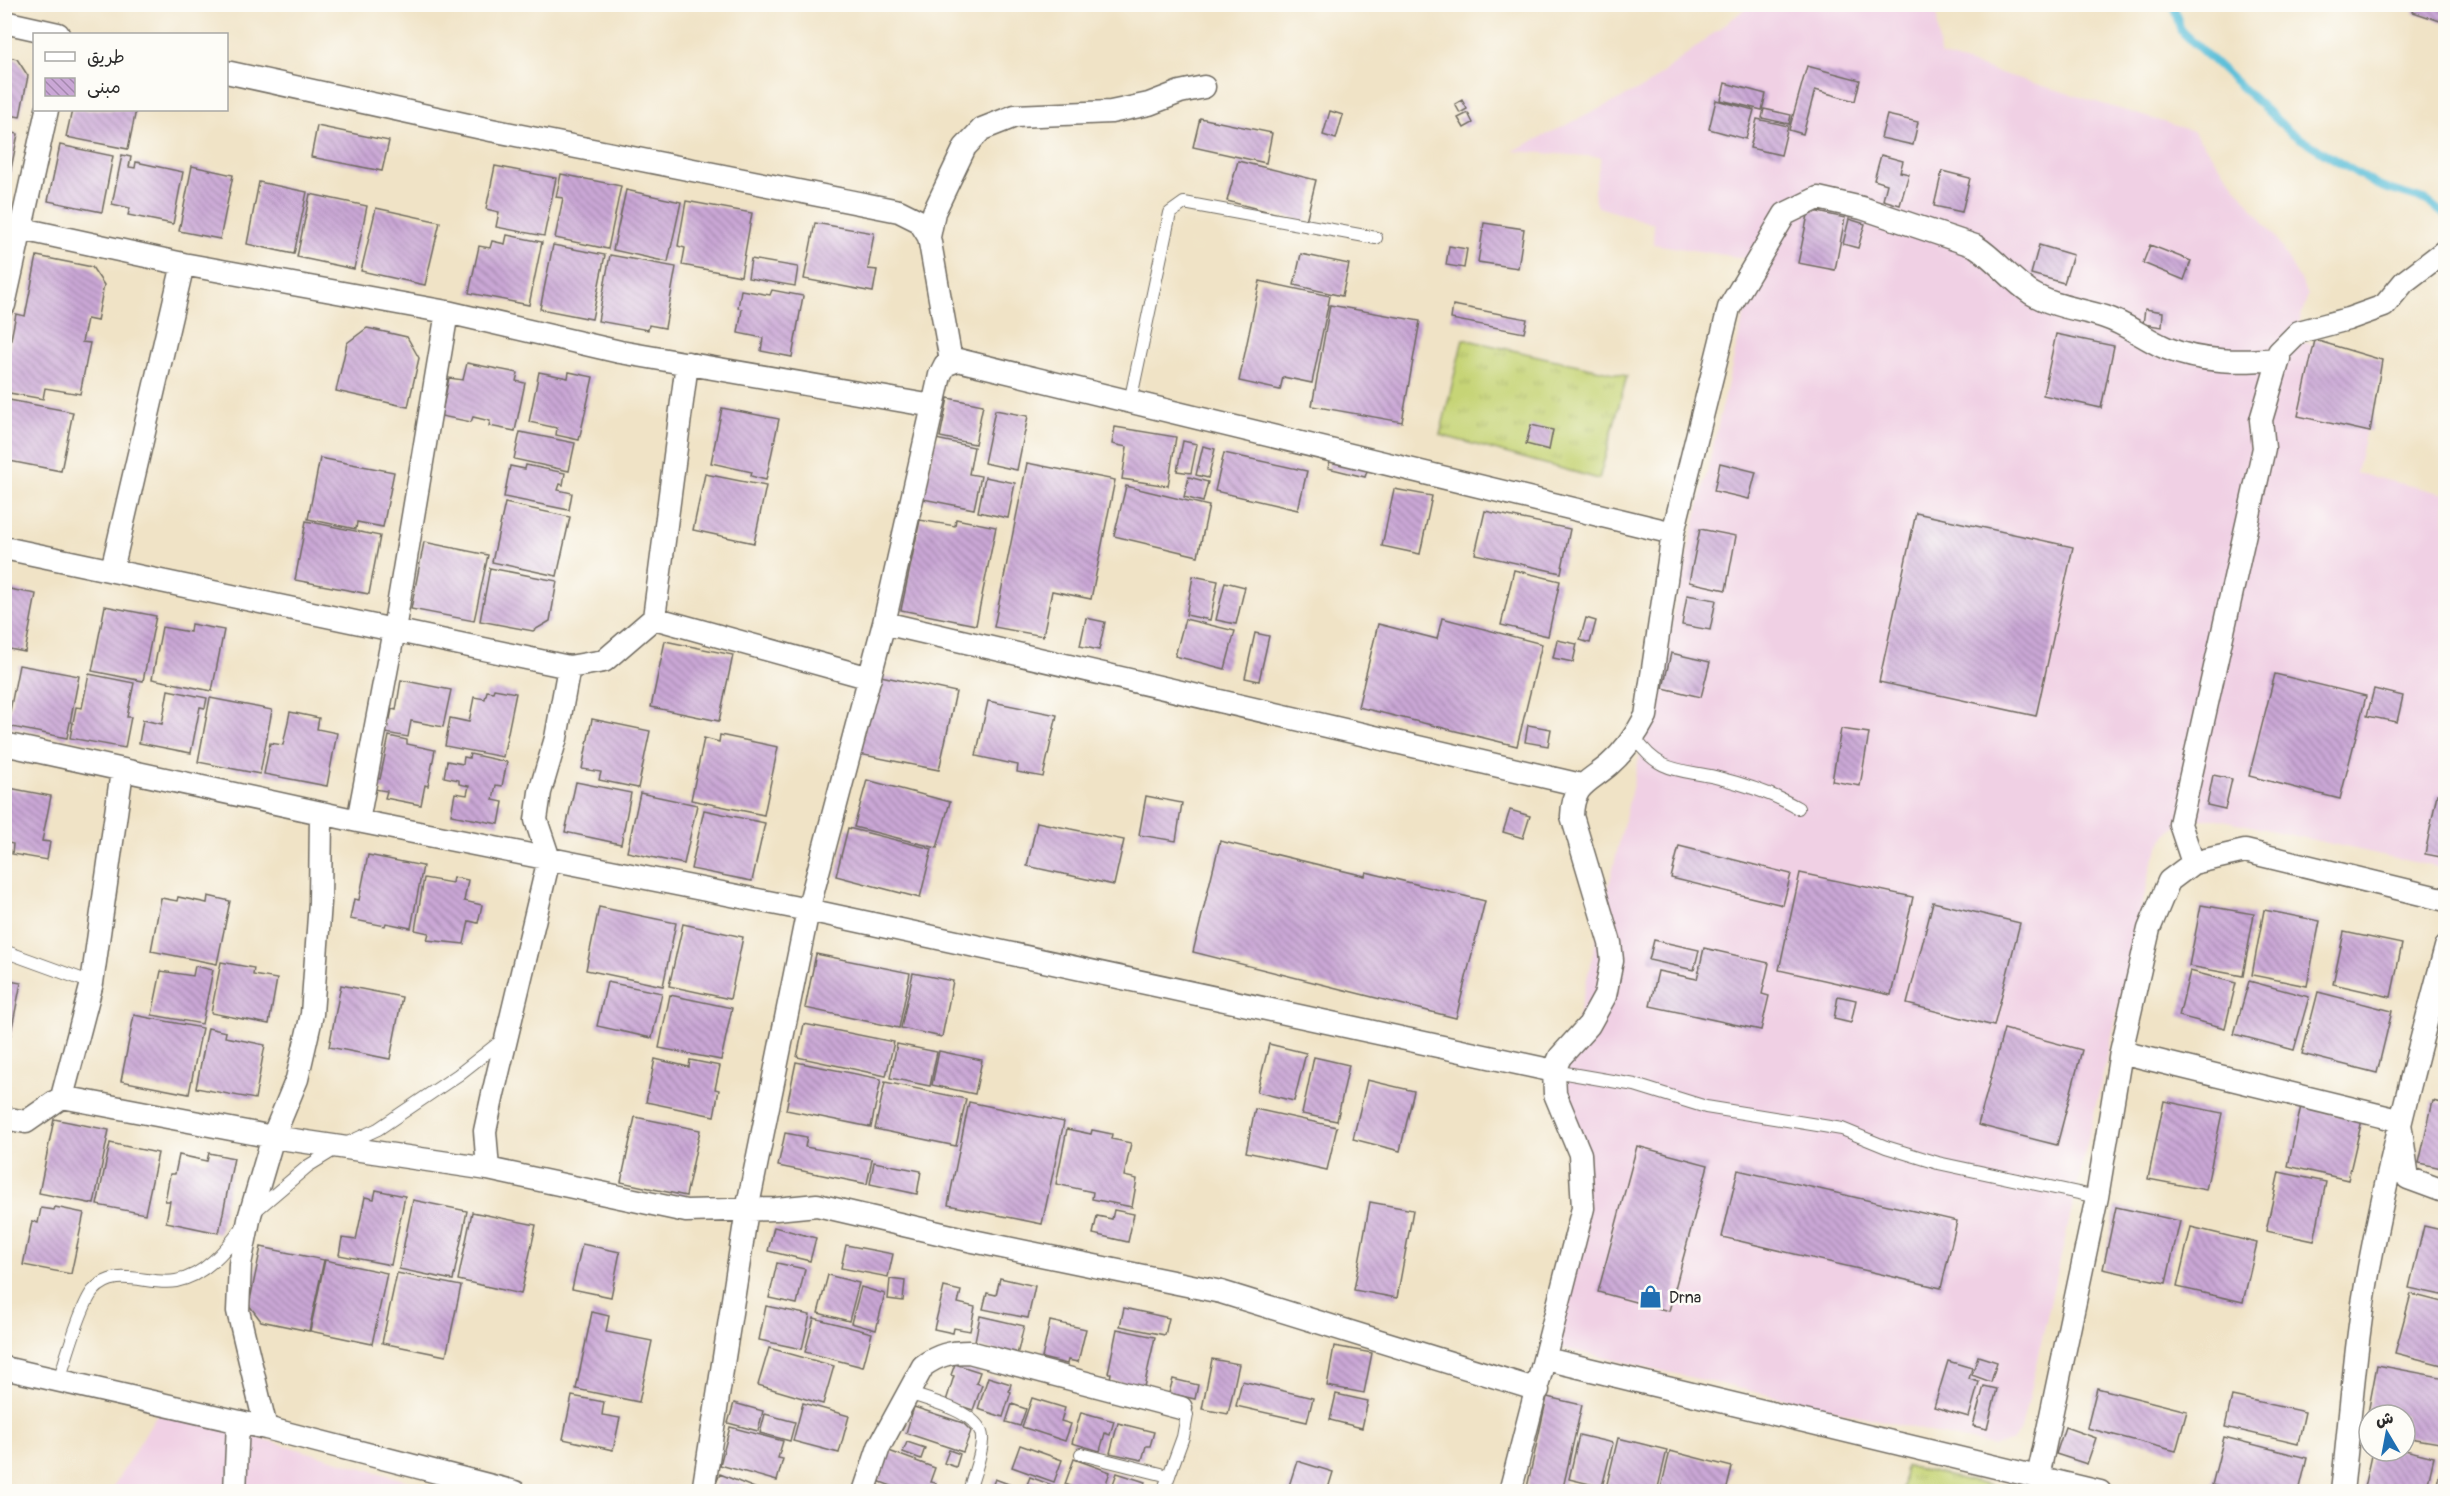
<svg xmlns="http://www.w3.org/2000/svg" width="2450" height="1496" viewBox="0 0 2450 1496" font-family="Pangolin,'Playpen Sans Arabic',sans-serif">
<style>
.built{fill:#f0d0e4}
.grass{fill:url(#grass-tufts);stroke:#788050;stroke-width:1.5}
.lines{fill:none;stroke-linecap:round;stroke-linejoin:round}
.stream{stroke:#5bbfd9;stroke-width:8}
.building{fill:url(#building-back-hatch)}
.lane-casing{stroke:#706b61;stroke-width:14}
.street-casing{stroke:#706b61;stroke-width:25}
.lane{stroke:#fff;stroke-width:12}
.street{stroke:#fff;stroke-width:22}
.labels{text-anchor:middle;stroke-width:5;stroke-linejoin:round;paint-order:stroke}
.poi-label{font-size:16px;fill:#2b2b2b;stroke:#fdfcf7;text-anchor:start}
</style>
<defs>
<pattern id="grass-tufts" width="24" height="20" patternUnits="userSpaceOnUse" patternTransform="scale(1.5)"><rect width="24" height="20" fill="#c6d476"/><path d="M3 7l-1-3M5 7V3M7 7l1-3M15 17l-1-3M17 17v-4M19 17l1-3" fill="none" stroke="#aab666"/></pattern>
<pattern id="building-back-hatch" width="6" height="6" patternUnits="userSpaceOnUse" patternTransform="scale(1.5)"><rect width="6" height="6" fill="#caa7d6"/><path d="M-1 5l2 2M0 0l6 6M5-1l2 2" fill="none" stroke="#a488ae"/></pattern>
</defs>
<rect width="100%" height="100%" fill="#fdfcf7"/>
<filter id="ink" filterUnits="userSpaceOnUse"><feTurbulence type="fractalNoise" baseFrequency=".0167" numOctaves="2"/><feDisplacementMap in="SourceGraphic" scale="12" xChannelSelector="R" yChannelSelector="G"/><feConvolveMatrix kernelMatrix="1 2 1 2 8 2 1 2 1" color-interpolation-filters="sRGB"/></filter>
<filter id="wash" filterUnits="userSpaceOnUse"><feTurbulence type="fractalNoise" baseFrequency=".008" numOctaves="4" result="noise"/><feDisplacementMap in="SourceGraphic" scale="24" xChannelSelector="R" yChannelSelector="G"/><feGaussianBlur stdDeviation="1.35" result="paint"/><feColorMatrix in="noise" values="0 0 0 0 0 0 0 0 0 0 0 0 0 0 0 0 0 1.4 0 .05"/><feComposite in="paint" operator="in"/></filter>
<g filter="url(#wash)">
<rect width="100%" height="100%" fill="#f0e3c6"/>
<path class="built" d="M1750,5H1936L1940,55L2193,131L2276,238L2308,295L2293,340L2382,360L2356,473L2445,494V869L2219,819H2188L2166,834L2152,863L2021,1429L2012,1442L1993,1446L1544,1344L1577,1208L1563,1080L1757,260L1653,244L1654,224L1598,207L1595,202L1594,190L1601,157L1513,151L1646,86Z
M160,1409L418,1484L449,1491L110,1492Z"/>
<path class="grass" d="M1463,339L1627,376L1599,479L1440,435Z
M1906,1466L2013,1491H1902Z"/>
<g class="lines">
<path class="stream" d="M2173,4L2181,31L2290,132L2378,186L2427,201L2446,216"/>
</g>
<g id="blocks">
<path class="building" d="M2415,4H2446V23L2413,12Z
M4,56L17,59L28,76L20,117L4,114Z
M1807,66L1860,80L1855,101L1815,90L1803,134L1789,130Z
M1725,83L1766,94L1762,110L1721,100Z
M1462,100L1467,109L1460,113L1455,104Z
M1716,100L1754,110L1746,139L1709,129Z
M1764,109L1791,115L1789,124L1762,118Z
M72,110H136L128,149L66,137Z
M1330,111L1343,115L1336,139L1323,135Z
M1468,113L1473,123L1464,128L1458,118Z
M1887,115L1918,122L1913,145L1881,138Z
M1200,118L1272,133L1266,163L1193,147Z
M1757,119L1788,126L1781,155L1750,148Z
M317,126L389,141L382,171L311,157Z
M4,131L18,134L7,189H4Z
M60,145L113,156L102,212L48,201Z
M122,155L131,157L129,167L135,168L136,162L183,172L173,224L128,215L130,208L112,204Z
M1881,155L1903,161L1900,172L1909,174L1900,205L1883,200L1887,184L1874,180Z
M1238,161L1316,180L1306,221L1227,201Z
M192,166L233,175L220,239L179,231Z
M495,166L556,178L544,236L496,227L499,212L486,209Z
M1942,171L1970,178L1962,212L1934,206Z
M561,174L621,186L608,249L555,238L563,198L556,197Z
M259,182L307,192L294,254L247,244Z
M626,190L681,202L668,262L613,250Z
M310,194L367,206L354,269L297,257Z
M686,201L752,213L741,276L682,265L685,248L678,246Z
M376,208L440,222L425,285L361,271Z
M1809,210L1845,218L1835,270L1798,263Z
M1849,219L1865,224L1858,248L1843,244Z
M815,223L874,233L868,269L877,270L873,292L804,279Z
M1484,223L1524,229L1518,268L1478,262Z
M507,235L542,242L529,305L469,293L479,246L490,248L492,241L505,244Z
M553,245L605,255L592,319L540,309Z
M2039,245L2073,255L2064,283L2031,274Z
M2150,245L2191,261L2184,280L2143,263Z
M1449,246L1467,249L1464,268L1446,265Z
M1301,254L1349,264L1342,296L1294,285Z
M610,255L676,267L665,328L649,325L648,330L598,321Z
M37,256L92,267L104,285L97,321L87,319L82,342L90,343L80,394L45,388L43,399L4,392V374L16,314L25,316Z
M751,259L798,267L795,286L748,278Z
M1260,281L1330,296L1312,383L1283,377L1280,390L1239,381Z
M741,290L770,295L772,290L803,296L792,357L761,351L763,338L738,333L742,309L738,308Z
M1330,305L1420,321L1402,422L1312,406Z
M1453,305L1527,319L1524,333L1451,319Z
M2145,309L2163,312L2162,327L2143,324Z
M367,328L407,337L419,358L408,407L336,391L347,343Z
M2056,334L2114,346L2101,408L2043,395Z
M2315,340L2382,360L2370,432L2298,416Z
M467,363L518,373L516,381L525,383L515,431L489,426L490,421L473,417L471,422L441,416L449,378L463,380Z
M539,372L568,378L569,372L593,377L579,440L556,435L557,428L529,422Z
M948,398L983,405L975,444L940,437Z
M4,399L73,412L61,471L4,460Z
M722,408L779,419L766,480L751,476L752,472L711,463Z
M995,410L1028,416L1017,470L984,463Z
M1531,425L1553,430L1549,450L1526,444Z
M1115,427L1176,437L1168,486L1122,479L1127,447L1112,444Z
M520,432L575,443L569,471L514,459Z
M936,439L974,447L969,474L981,476L974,509L923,499Z
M1183,441L1197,444L1191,473L1177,471Z
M1203,446L1215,449L1208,478L1196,475Z
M1224,453L1307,471L1298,510L1215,491Z
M320,458L394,472L383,527L357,522L356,529L308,519Z
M1331,458L1368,468L1365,477L1328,468Z
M1027,463L1115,480L1091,599L1052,591L1043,636L994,627Z
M1720,463L1756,472L1749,499L1714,491Z
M526,465L565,473L563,485L560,484L558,490L572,493L569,510L504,497L510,466L525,469Z
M705,474L766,486L754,543L693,530Z
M985,477L1015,483L1008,518L978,512Z
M1189,477L1208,482L1203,502L1184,497Z
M1126,486L1209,506L1198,556L1114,536Z
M1394,489L1432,496L1420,554L1382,546Z
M505,503L570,517L557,576L492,562Z
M1485,511L1570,529L1561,573L1475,554Z
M1916,513L2073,547L2036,716L1879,682Z
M956,519L996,527L976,625L901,610L920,520L955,526Z
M306,521L380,536L369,594L295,580Z
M1700,529L1736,536L1726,590L1689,582Z
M424,542L488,555L474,621L411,609Z
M490,568L557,581L550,621L533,631L480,621Z
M1514,570L1560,581L1548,636L1501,625Z
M1193,576L1218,581L1210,620L1186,615Z
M1225,582L1245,587L1236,624L1216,620Z
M4,588L36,594L25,652L4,648Z
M1687,595L1716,600L1710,630L1682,625Z
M105,606L156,616L143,681L92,671Z
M1086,618L1105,622L1099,650L1080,646Z
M1442,618L1542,644L1517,746L1358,707L1378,624L1437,639Z
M1586,618L1596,621L1590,643L1580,640Z
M1185,619L1235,631L1225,669L1175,656Z
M191,624L224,630L212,691L152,679L162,627L190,632Z
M1255,633L1269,636L1259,681L1245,678Z
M1557,640L1577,644L1573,662L1553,658Z
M665,641L733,655L719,721L651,707Z
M1671,653L1710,662L1701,697L1663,688Z
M19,665L79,676L67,738L7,726Z
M89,674L134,683L127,717H131L125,748L70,738L76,707L82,708Z
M2275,674L2366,696L2340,799L2249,776Z
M876,675L956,692L939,770L859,754Z
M401,680L451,690L443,727L411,721L408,737L380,732L383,717L390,719L392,709L396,710Z
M494,689L516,693L503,757L445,746L450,718L469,722L474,697L485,699L487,691L493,692Z
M2374,689L2403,696L2397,722L2367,716Z
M168,690L207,698L205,708L200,707L191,753L139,743L143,720L162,724Z
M210,698L272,710L260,774L198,762Z
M988,701L1057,715L1043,777L1017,772L1018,765L976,756Z
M290,712L319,718L317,729L337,733L327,786L264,774L270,743L283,745Z
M592,719L650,731L638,788L599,780L601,772L582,769Z
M1528,725L1551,729L1548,746L1525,742Z
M1841,729L1869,733L1860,786L1832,781Z
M720,735L778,747L764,815L691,800L704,738L719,742Z
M389,736L407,740V744L435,750L428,786L425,785L421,805L385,798L387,791L374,789L376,778L380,779Z
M470,754L507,762L502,786L496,785L493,800L503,802L499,824L451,815L455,793L467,795L469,786L459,784V780L444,777L447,761L463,764L464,757L469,758Z
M2213,775L2232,779L2225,809L2207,805Z
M867,780L950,802L937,848L854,827Z
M576,782L631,793L621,844L565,832Z
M4,787L51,796L42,841L50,842L47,860L12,854L13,844L4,842Z
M640,793L697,805L684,864L627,852Z
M2437,794L2446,796V858L2425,854Z
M1146,796L1182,803L1176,841L1139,835Z
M704,810L765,823L752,881L691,869Z
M1510,810L1530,816L1523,838L1503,832Z
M1037,822L1124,840L1114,885L1027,866Z
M848,828L932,849L920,898L836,876Z
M1220,841L1365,876L1366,872L1485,901L1456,1018L1193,952Z
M1679,846L1791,874L1783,905L1671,878Z
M368,855L423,866L411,928L386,923L385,926L350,919L354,899L359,900Z
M1800,873L1913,897L1891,995L1779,970Z
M453,877L468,880L464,901L482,905L478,923L469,921L464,944L427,940L429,933L415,930L424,878L452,883Z
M208,896L230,901L217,964L151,951L161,898L177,901L178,897L207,903Z
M1933,902L2020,923L1994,1026L1907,1004Z
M2201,905L2254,914L2243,976L2189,966Z
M599,907L676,923L663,986L586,970Z
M2264,910L2320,921L2307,986L2252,975Z
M683,924L743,937L730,999L669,986Z
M2344,932L2402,944L2391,997L2333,984Z
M1654,940L1699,950L1694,970L1649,960Z
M1704,948L1769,963L1762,994L1769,996L1761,1030L1650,1006L1658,971L1697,979Z
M816,954L910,973L899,1028L805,1008Z
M221,962L254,968L253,975L277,979L269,1024L211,1013Z
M195,966L213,970L202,1024L152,1015L161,971L193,976Z
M2190,971L2236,983L2225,1028L2179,1016Z
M913,973L953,981L942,1037L901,1028Z
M4,980L21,983L8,1047L4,1046Z
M2249,981L2309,997L2294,1050L2234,1034Z
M607,982L662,993L652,1038L597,1026Z
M341,985L402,997L390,1059L329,1047Z
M2318,992L2392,1011L2377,1073L2302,1054Z
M670,995L732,1008L721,1060L659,1048Z
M1838,996L1856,1000L1851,1023L1834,1019Z
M134,1015L202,1028L189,1094L121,1081Z
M804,1024L894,1042L886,1076L797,1057Z
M208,1028L226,1032L225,1037L265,1045L255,1099L196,1088Z
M2004,1029L2082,1050L2057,1145L1978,1125Z
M897,1044L937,1052L930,1086L890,1078Z
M1269,1044L1306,1053L1294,1101L1257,1092Z
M939,1051L982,1060L975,1094L932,1085Z
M1314,1057L1349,1065L1337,1121L1302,1114Z
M655,1059L689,1067L690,1060L720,1066L715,1089L719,1090L714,1116L646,1102Z
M796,1062L881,1079L871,1127L786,1110Z
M1367,1080L1414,1091L1400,1151L1353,1139Z
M885,1082L966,1099L956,1146L875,1129Z
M2164,1101L2222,1113L2206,1190L2148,1179Z
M2433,1101L2446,1104V1169L2419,1163Z
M969,1102L1064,1122L1042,1224L948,1205Z
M2301,1106L2362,1120L2348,1180L2288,1166Z
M1255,1109L1337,1127L1327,1170L1246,1152Z
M635,1117L700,1130L686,1196L621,1182Z
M54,1119L109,1130L94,1204L39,1193Z
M1067,1129L1091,1134L1092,1130L1112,1134L1111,1139L1131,1143L1124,1176L1137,1179L1132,1207L1092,1199L1093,1192L1056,1184Z
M785,1133L807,1137L805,1147L872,1159L867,1184L778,1166Z
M110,1143L158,1153L145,1214L97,1205Z
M1637,1146L1708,1165L1669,1311L1598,1292Z
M209,1153L234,1158L219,1233L166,1222L170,1201H165L170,1174H175L179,1155L207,1161Z
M874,1162L921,1171L917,1194L870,1184Z
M1738,1170L1957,1221L1941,1288L1722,1237Z
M2279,1172L2326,1182L2314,1241L2266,1231Z
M376,1190L405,1196L391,1265L339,1255L342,1238L356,1240L365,1197L374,1199Z
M413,1200L467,1211L453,1280L399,1269Z
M1370,1202L1413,1210L1397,1298L1354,1290Z
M55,1207L84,1213L71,1274L23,1265L32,1221L38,1223L41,1208L54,1210Z
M2116,1207L2180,1221L2166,1283L2103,1269Z
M1114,1210L1134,1214L1128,1242L1093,1234L1097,1216L1112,1219Z
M472,1212L536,1225L521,1294L458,1280Z
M2424,1226L2446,1231V1296L2409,1288Z
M774,1227L816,1238L810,1261L768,1251Z
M2191,1227L2257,1243L2243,1302L2177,1287Z
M582,1244L620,1252L611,1297L572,1289Z
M846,1245L893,1254L888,1277L841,1268Z
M261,1247L324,1260L309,1331L261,1321L249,1305Z
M325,1260L387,1273L372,1344L310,1331Z
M777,1263L805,1269L797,1304L769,1298Z
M397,1273L461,1286L446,1356L382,1343Z
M828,1275L859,1283L849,1321L818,1313Z
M1000,1278L1035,1286L1028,1318L983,1309L987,1293L996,1295Z
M890,1279L905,1281L903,1301L888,1299Z
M861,1287L885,1294L876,1330L851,1323Z
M944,1287L961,1291L958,1303L975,1307L970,1331L954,1328L953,1333L934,1329Z
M2411,1294L2446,1303V1366L2395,1353Z
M766,1306L810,1315L802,1349L759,1340Z
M1124,1308L1169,1318L1165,1335L1120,1326Z
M592,1312L609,1316L606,1332L652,1341L639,1402L576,1389Z
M980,1316L1024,1326L1017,1355L974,1346Z
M814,1318L872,1333L863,1367L805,1352Z
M1050,1321L1086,1329L1078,1362L1068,1360L1067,1364L1042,1358Z
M1117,1329L1155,1337L1144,1387L1110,1380L1111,1373H1108Z
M1334,1346L1372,1353L1364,1393L1327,1386Z
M769,1348L834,1366L823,1404L758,1385Z
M1978,1356L1997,1362L1991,1382L1972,1375Z
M1212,1359L1239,1364L1228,1414L1202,1409Z
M1948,1361L1972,1368L1969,1379L1979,1382L1969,1417L1934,1407Z
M955,1364L980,1372L976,1383L982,1385L973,1410L946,1401L954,1376L951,1375Z
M2377,1365L2446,1378V1409L2439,1443L2405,1437V1415H2369V1430L2365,1429Z
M988,1377L1011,1384L1009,1391L1011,1392L1003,1417L978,1409Z
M1173,1379L1198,1385L1195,1399L1169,1393Z
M1242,1381L1313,1398L1307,1422L1236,1406Z
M1984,1386L1997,1389L1987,1429L1973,1426Z
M2097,1388L2187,1411L2176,1451L2087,1428Z
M1336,1394L1368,1401L1362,1428L1330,1420Z
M572,1396L604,1402L602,1415L620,1418L613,1450L563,1439Z
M2232,1396L2305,1412L2298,1444L2225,1427Z
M1547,1397L1582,1405L1562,1492H1526Z
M1032,1398L1065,1408L1061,1421L1071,1424L1065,1441L1022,1427Z
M734,1403L763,1411L758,1431L728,1423Z
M803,1403L849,1416L839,1453L793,1441Z
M1012,1404L1026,1409L1020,1426L1006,1422Z
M914,1407L963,1423L971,1431L963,1452L906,1433Z
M1081,1412L1114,1421L1110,1435L1105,1433L1100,1451L1072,1443Z
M765,1414L795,1422L790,1441L760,1433Z
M1118,1423L1154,1432L1150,1446H1146L1142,1460L1110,1453Z
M730,1427L783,1441L778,1458L783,1459L777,1481L720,1465Z
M2065,1427L2096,1438L2087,1464L2056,1454Z
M1579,1435L1613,1443L1602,1487L1569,1479Z
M2224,1437L2307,1458L2299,1492H2238L2212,1485Z
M1618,1438L1667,1450L1657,1492H1605Z
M907,1442L925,1448L921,1459L903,1452Z
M1020,1445L1062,1460L1054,1482L1012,1467Z
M949,1450L960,1454L956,1467L944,1463Z
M2405,1450L2434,1457L2426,1492H2363L2372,1451Z
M889,1451L935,1468L930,1482L936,1483L933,1492H907L878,1481Z
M1670,1451L1732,1467L1726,1492H1660Z
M2445,1451L2446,1492H2435Z
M1074,1459L1110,1472L1103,1492H1087L1065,1484Z
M1297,1461L1333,1472L1327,1492H1287Z
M1117,1473L1145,1482L1141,1492H1110Z
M720,1474L762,1491V1492H715L713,1490Z
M1030,1477L1060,1488L1059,1492H1024Z
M995,1479L1022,1489L1021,1492H990Z"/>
</g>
</g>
<g filter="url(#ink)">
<use href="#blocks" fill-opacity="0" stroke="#706b61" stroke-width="1.5"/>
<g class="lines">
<defs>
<path id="lane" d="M1130,402L1170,213L1184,203L1376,238
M1635,738C1659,773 1678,769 1715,777C1743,784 1774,794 1798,808
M4,951L92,983
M1554,1071L1635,1085L1706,1107L1842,1129L1886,1147L1938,1163L2097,1197
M254,1212L308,1166L339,1147L378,1129L458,1075L505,1038
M59,1381C65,1361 81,1305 93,1291C116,1265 147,1286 176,1281C204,1276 226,1250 242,1228
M908,1393C930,1401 985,1413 982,1441C981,1458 973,1475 969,1492
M1081,1454L1169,1476
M1163,1492L1183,1437L1187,1415L1181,1408"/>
<path id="street" d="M4,22L58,34
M226,72L491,130L899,211L919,221L929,237
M4,225L183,264L447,312L620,352L933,406
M4,305L47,110
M951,361L929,237L934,212L965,147L982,129L1015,116L1111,112L1149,104L1180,92L1204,87
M4,548L569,667L604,661L654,618L870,678
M112,570L183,264
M654,618L687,363
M884,623L1581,785
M4,744L358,821L808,910L1554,1071
M358,821L394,630L447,312
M2193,863L2180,824L2264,448L2261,420L2279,359V352L2299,332L2348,319L2384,306L2404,282L2446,250
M2121,1052L2390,1118L2400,1123L2408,1178L2446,1192
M62,1097L92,983L122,771
M4,1118L26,1122L62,1097L273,1137L488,1169L686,1211L776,1209L817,1205L973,1241L1221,1292L1538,1390
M488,1169L485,1131L493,1094L549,859L536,820L540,792L556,738L569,667
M1546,1359L2100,1492
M4,1368L266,1428L515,1492
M266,1428L238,1311L240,1264L250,1215L273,1137L297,1079L312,1014L320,902L321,813
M2038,1477L2097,1197L2121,1052L2149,929L2169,881L2193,863L2245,851L2446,900
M235,1492L238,1422
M703,1492L747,1210L808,910L884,623L940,375L945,365L958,360L1673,533
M864,1492L879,1447L923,1366C938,1355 950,1352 969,1352L1181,1408
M1510,1492L1583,1208L1580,1154L1555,1094L1554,1071L1560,1057L1589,1025L1605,996L1612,960L1610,943L1572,816C1573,784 1588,783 1609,765C1625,751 1636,735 1646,716L1673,533L1729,308L1785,214L1818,198L1862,208L1975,246C1996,259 2011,280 2031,293C2054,307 2080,309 2105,317C2127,324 2145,339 2166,348C2201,363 2243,362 2279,359
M2342,1492C2351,1412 2356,1331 2372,1252C2392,1149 2419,1048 2446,947"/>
</defs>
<use href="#lane" class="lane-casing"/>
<use href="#street" class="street-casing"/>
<use href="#lane" class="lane"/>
<use href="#street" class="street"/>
</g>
</g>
<defs>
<symbol id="shop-bare" viewBox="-9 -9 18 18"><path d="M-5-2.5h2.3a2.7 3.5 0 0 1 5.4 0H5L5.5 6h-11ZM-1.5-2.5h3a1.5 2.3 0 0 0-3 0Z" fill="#1f6fb2" stroke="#fdfcf7" stroke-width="2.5" paint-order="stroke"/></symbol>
</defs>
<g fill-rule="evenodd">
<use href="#shop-bare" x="1634" y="1280" width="33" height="33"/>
</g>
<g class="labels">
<g class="poi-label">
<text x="1669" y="1303">Drna</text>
</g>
</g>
<rect width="2450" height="1496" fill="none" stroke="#fdfcf7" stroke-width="24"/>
<rect x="33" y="33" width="195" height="78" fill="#fdfcf7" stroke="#a9a8a5" stroke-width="1.5"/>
<rect x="45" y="52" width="30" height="9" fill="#ffffff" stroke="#a9a8a5" stroke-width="1.5"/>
<text x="87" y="63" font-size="18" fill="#2b2b2b">طريق</text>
<rect x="45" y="78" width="30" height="18" fill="url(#building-back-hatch)" stroke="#a9a8a5" stroke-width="1.5"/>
<text x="87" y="93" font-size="18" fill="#2b2b2b">مبنى</text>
<g transform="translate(2387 1433) rotate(350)"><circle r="28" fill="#fdfcf7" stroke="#a9a8a5" stroke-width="1.5"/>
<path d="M0-4.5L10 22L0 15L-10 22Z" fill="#1f6fb2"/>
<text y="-9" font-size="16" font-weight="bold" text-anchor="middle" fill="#2b2b2b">ش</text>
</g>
</svg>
